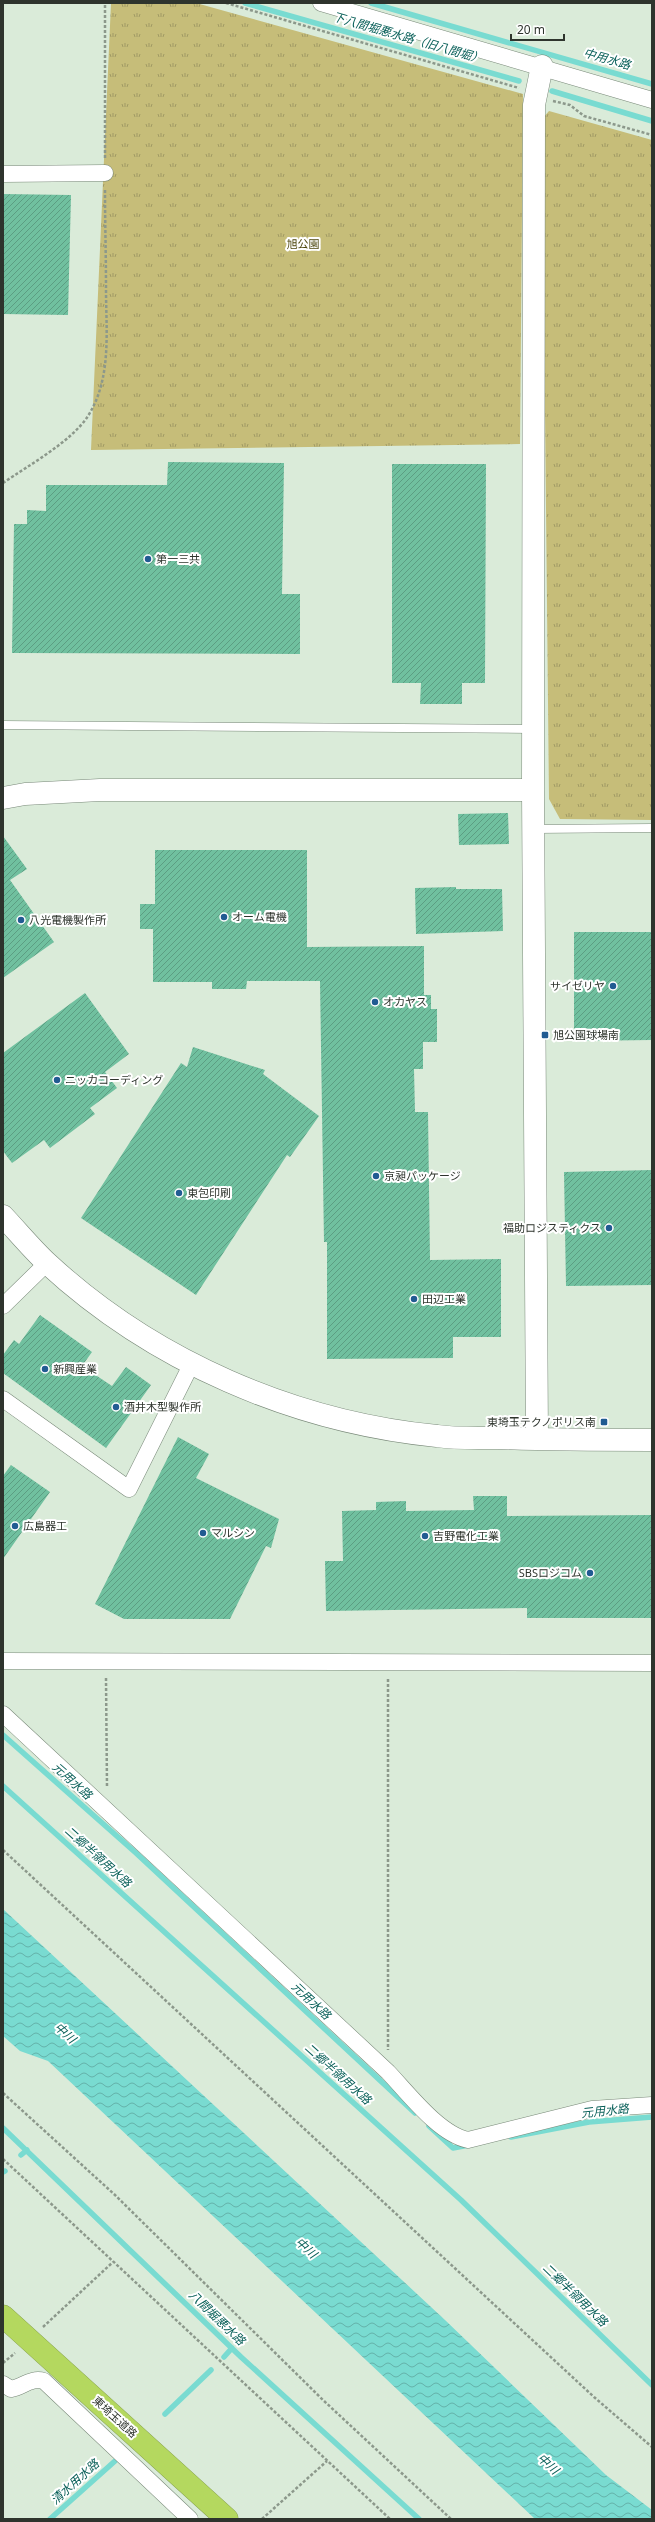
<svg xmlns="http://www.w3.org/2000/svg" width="655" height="2522" viewBox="0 0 655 2522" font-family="'Noto Sans','Noto Sans JP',sans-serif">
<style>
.park{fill:url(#park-tufts)}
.water{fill:url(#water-waves)}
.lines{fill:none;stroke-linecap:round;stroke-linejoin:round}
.stream{stroke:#79dbd1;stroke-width:5.5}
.building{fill:url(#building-hatch)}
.lane-casing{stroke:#788878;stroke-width:9}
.street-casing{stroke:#788878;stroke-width:17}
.secondary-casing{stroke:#788878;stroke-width:23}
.highway-casing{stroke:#859f4e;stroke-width:23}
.path{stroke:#8c988b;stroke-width:2.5;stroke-dasharray:3 2;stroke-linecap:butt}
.lane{stroke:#fff;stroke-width:8}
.street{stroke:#fff;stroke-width:16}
.secondary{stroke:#fff;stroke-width:22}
.highway{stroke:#b4d85f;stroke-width:22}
.poi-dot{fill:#215b92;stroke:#fff;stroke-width:1.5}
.labels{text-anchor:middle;stroke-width:4;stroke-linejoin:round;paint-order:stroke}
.park-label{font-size:11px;fill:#4f480f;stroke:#fff}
.poi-label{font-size:11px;fill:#2e342d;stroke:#fff;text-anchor:start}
.street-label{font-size:11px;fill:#2e342d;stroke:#fff}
.water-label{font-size:12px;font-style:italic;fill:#0b615a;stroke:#fff}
</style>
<defs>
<pattern id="park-tufts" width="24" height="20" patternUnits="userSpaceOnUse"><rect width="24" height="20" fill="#c6bd79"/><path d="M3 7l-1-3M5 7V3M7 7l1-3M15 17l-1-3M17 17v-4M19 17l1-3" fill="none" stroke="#a19a64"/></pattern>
<pattern id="water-waves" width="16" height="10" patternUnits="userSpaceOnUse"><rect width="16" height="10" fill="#79dbd1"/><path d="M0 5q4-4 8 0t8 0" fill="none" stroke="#64b2aa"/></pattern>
<pattern id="building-hatch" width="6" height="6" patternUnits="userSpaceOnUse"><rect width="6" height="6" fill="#70c09f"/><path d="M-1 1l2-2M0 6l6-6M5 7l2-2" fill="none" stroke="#5c9d82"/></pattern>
</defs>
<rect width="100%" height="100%" fill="#daebd9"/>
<path class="park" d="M111,3H196L523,94L520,444L91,450Z
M549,111L652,140V820L560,819L549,799L542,119Z"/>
<path class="water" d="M3,1909L445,2320L606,2475L652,2510V2519H535L48,2061L20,2051L3,2036Z"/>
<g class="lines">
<path class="stream" d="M245,3L519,81
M371,3L652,84
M552,91L652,121
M3,1735L136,1853L415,2113
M3,1786L461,2200L652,2385
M429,2126L453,2148L469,2145
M3,2128L241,2357L419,2519
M511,2137L589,2122L652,2117
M21,2155L27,2150
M3,2172L5,2171
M224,2357L232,2348
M165,2414L211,2370
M50,2519L115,2461"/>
</g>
<path class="building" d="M3,194L71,195L68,315L3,314Z
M168,462L284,463L282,594H300V654L12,653L14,524H27V510L46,511V485H167Z
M392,464H486L485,683H462V704H420L421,683H392Z
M508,813L509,844L459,845L458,814Z
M3,836L27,869L10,880L54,942L3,978Z
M155,850H307V947L424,946V995H431V1009H437V1042H423V1069H414L415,1112H428L430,1260L501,1259V1337H453V1358L327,1359V1242H324L320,981H247L246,989H212V982H153V929H140V904H155Z
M456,887V889H502L503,931L416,934L415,888Z
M574,932H652V1040L574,1041Z
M85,993L129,1054L105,1072L117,1088L90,1108L95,1114L50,1148L44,1140L12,1163L3,1151V1053Z
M193,1047L265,1070L263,1074L319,1116L290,1157L287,1155L196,1295L81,1218L181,1063L187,1067Z
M652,1170V1285L566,1286L564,1172Z
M40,1315L92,1352L82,1366L112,1386L126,1367L151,1385L106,1448L3,1373V1355L14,1340L19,1344Z
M178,1437L209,1454L196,1478L279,1519L271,1548L266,1546L230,1619H124L95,1604Z
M11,1465L50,1492L3,1559V1476Z
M473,1496H507V1516L652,1515V1618H527V1608L326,1611L325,1561H343L342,1511L376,1510V1502L406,1501V1511L474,1510Z"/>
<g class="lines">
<defs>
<path id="lane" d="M3,725L532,729
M534,829L652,828"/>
<path id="street" d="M321,3L652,100
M3,174L105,173
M3,1306L47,1263
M3,1399L129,1489L191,1365
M3,1661L652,1663
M3,1714L388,2072C408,2093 439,2134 468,2140L592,2109L652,2105
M3,2384L11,2389C23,2387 31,2377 44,2381L190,2519"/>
<path id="secondary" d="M3,798L25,794L100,790H533
M3,1216C18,1232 32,1249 47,1263C153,1361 294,1422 437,1436C457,1439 478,1438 498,1438C549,1440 601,1440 652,1440
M537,1439L533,790L534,105L542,66"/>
<path id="highway" d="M3,2316L227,2519"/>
</defs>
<use href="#lane" class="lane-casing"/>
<use href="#street" class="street-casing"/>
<use href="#secondary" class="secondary-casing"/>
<use href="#highway" class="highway-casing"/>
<path class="path" d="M226,3L519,88
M553,101L570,105L584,116L652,135
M105,158V3
M3,483C29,465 71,442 88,416C112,378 106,331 106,289C106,255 105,222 105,189
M106,1678L107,1787
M388,1679V2050
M3,1850L594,2397L652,2447
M3,2093L115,2195L323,2400L451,2519
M3,2159L390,2519
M43,2327L113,2262
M3,2363L15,2353
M262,2519L327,2461"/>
<use href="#lane" class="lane"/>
<use href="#street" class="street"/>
<use href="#secondary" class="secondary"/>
<use href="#highway" class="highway"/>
</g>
<g class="poi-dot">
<circle cx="148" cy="559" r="4"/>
<circle cx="224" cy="917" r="4"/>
<circle cx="21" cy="920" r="4"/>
<circle cx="613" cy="986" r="4"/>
<circle cx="375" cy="1002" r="4"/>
<rect x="541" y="1031" width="8" height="8" rx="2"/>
<circle cx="57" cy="1080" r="4"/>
<circle cx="376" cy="1176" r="4"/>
<circle cx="179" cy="1193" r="4"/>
<circle cx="609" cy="1228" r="4"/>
<circle cx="414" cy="1299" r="4"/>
<circle cx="45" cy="1369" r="4"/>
<circle cx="116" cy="1407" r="4"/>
<rect x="600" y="1418" width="8" height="8" rx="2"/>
<circle cx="15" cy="1526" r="4"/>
<circle cx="203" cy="1533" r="4"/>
<circle cx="425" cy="1536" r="4"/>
<circle cx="590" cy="1573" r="4"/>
</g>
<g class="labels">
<g class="park-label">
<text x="303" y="248">旭公園</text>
</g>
<g class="poi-label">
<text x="156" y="563">第一三共</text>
<text x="232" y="921">オーム電機</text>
<text x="29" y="924">八光電機製作所</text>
<text x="605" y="990" text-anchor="end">サイゼリヤ</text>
<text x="383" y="1006">オカヤス</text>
<text x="553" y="1039">旭公園球場南</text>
<text x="65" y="1084">ニッカコーディング</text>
<text x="384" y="1180">京昶パッケージ</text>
<text x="187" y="1197">東包印刷</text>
<text x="601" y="1232" text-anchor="end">福助ロジスティクス</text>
<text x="422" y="1303">田辺工業</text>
<text x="53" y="1373">新興産業</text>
<text x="124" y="1411">酒井木型製作所</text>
<text x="596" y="1426" text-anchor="end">東埼玉テクノポリス南</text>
<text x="23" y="1530">広島器工</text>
<text x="211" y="1537">マルシン</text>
<text x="433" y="1540">吉野電化工業</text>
<text x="582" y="1577" text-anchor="end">SBSロジコム</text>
</g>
<g class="street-label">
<text transform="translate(115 2417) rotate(42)" y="4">東埼玉道路</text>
</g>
<g class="water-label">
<text transform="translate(408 38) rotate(16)" y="4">下八間堀悪水路（旧八間堀）</text>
<text transform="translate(607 59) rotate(16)" y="4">中用水路</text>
<text transform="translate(72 1781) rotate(42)" y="4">元用水路</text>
<text transform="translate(98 1857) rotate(42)" y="4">二郷半領用水路</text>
<text transform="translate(311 2001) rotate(43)" y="4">元用水路</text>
<text transform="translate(65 2033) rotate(42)" y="4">中川</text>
<text transform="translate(338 2074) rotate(42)" y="4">二郷半領用水路</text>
<text transform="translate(605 2111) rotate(-6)" y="4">元用水路</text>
<text transform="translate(306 2248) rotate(42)" y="4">中川</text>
<text transform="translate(575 2295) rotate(44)" y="4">二郷半領用水路</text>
<text transform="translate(217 2318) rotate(44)" y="4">八間堀悪水路</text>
<text transform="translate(548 2464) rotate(42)" y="4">中川</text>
<text transform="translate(75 2482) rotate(-42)" y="4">清水用水路</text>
</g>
</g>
<rect width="655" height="2522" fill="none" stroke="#2e342d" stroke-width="8"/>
<path d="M511 34v6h53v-6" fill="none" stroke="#2e342d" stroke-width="2"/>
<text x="517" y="34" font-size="12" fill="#2e342d" stroke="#ffffff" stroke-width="3" paint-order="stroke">20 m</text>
</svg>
